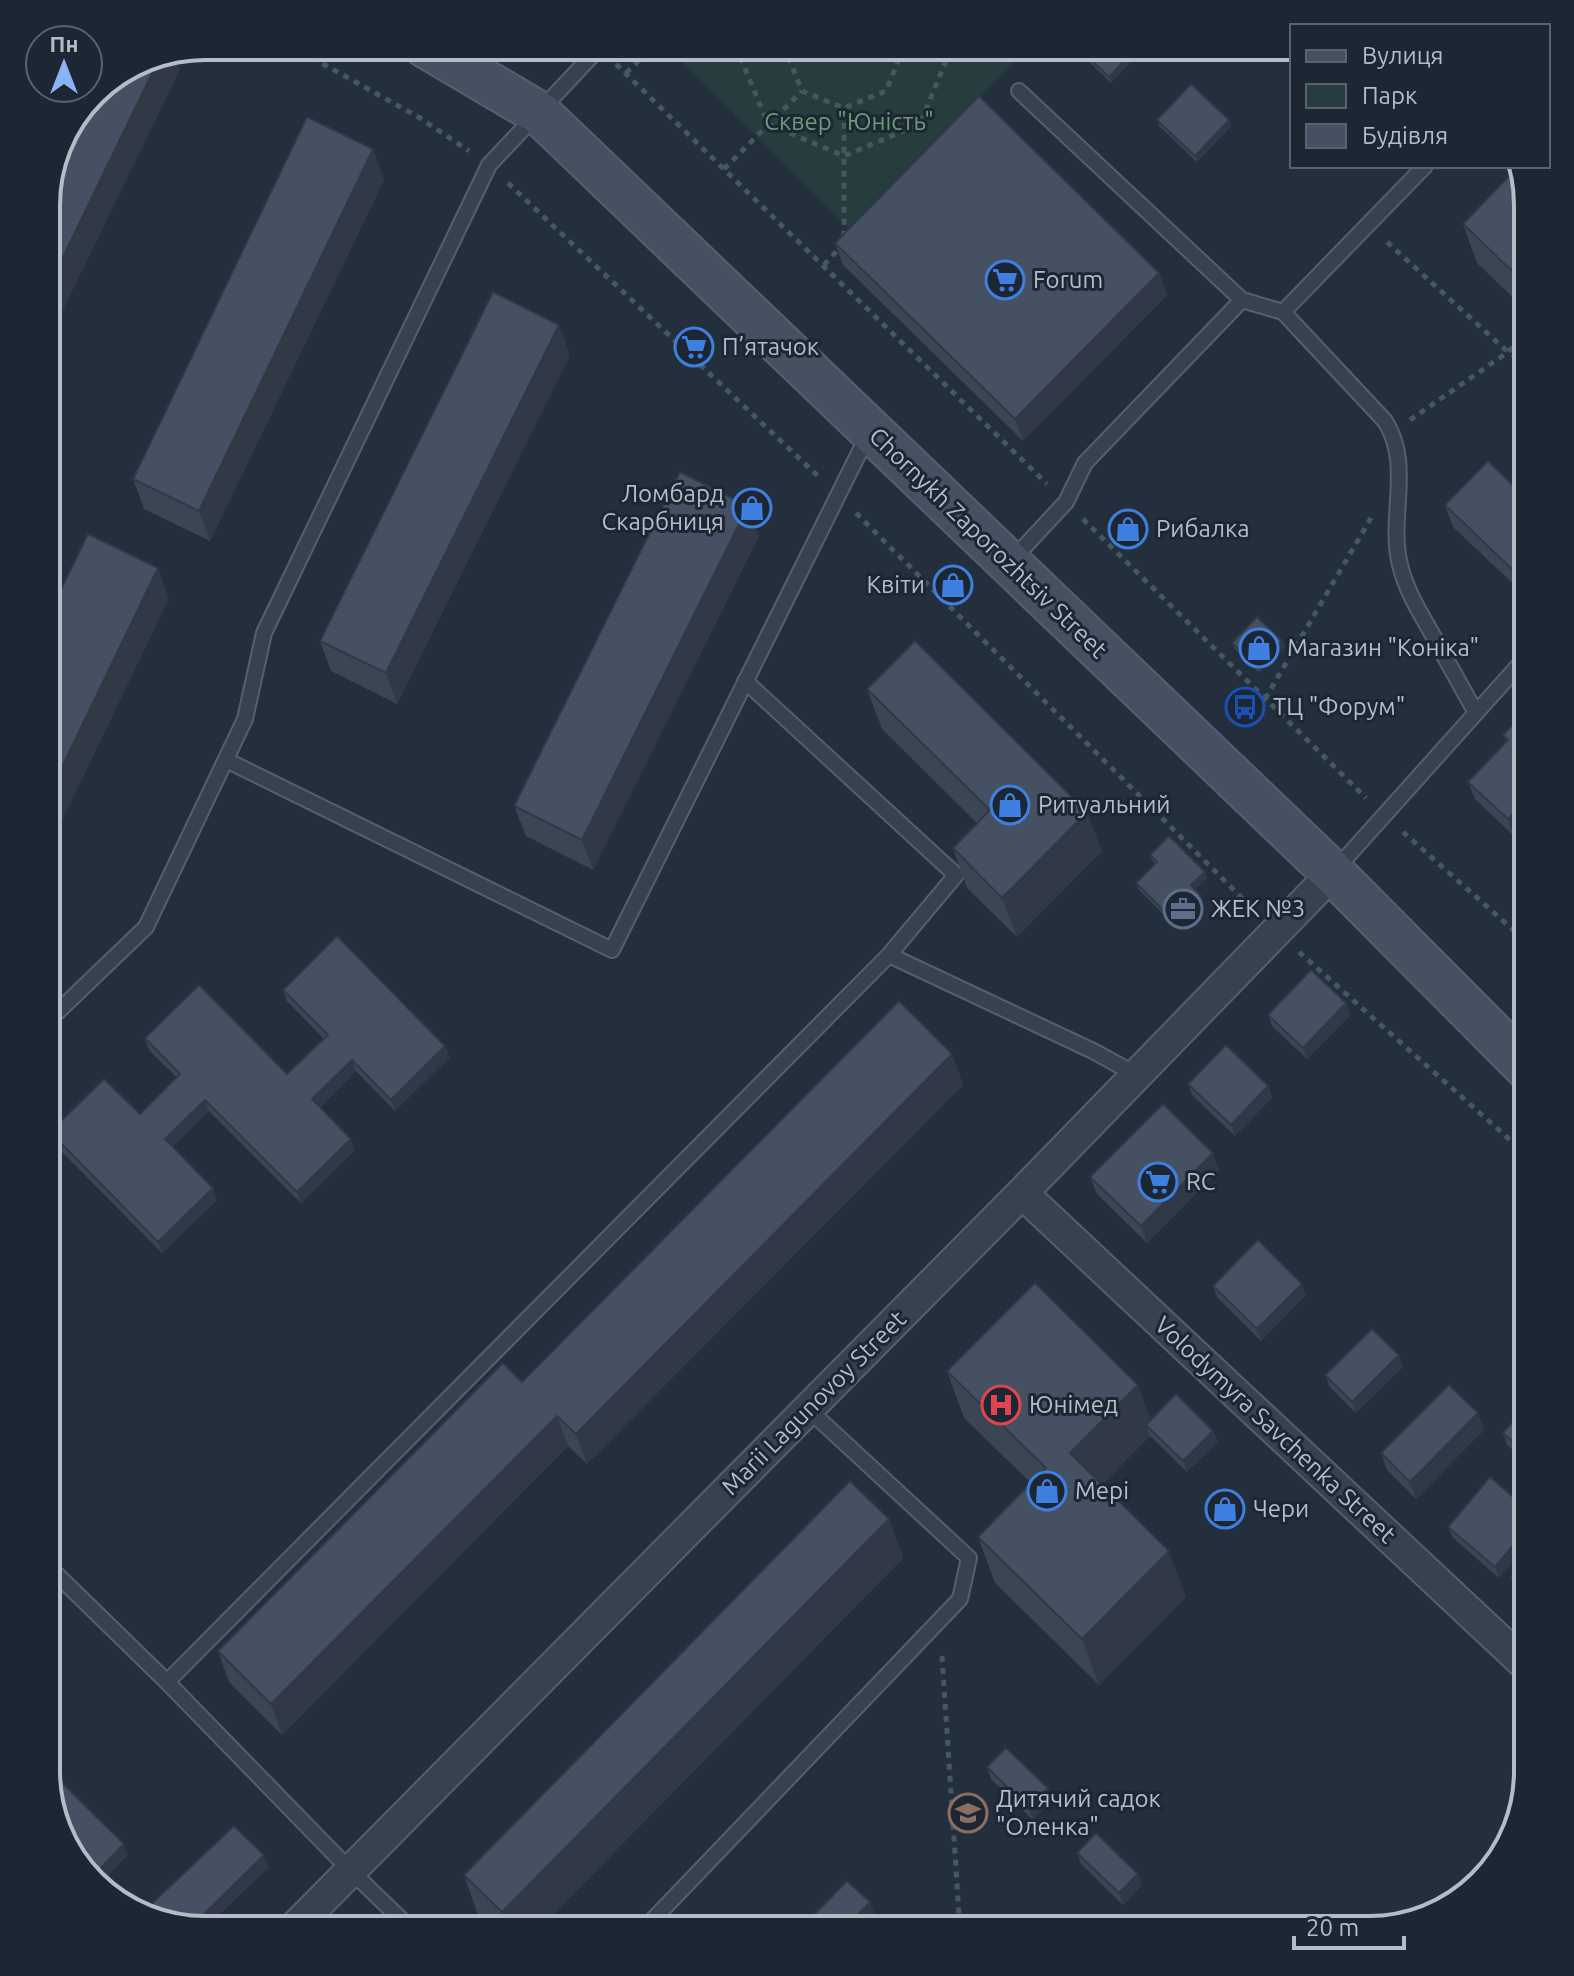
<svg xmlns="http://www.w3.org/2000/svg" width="1574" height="1976" viewBox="0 0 1574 1976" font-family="Ubuntu,sans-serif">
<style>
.green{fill:#263c3f}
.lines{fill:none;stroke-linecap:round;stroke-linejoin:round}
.lane-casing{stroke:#565f6c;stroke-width:18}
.street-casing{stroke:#565f6c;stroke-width:34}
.secondary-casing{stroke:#565f6c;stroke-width:46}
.path{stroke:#44595c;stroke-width:5;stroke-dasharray:6 6;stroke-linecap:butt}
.lane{stroke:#38414e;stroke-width:14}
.street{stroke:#38414e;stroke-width:30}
.secondary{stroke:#465061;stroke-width:42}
.wall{fill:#3b4654}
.shaded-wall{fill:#303945}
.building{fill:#455162;stroke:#303945;stroke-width:2}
.labels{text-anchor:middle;stroke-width:6;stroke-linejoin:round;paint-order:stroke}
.park-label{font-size:24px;fill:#6b9a76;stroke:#1d2633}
.poi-label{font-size:24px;fill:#b4bcc9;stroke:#1d2633;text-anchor:start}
.street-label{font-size:24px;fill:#b4bcc9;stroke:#1d2633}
.rim{fill:none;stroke:#b4bcc9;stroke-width:4}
</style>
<rect width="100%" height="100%" fill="#242f3e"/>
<path class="green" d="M666,46H1031L849,228Z"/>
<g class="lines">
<defs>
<path id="lane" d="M1019,91L1242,300L1283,312L1385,421C1413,465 1388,517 1400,565C1406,590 1419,611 1431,632C1446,659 1461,686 1476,713
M1283,312L1425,166
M1013,559L1066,502L1085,463L1242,300
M226,760L612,950L869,433
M1336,869L1528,655
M889,955L1093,1051L1137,1075
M46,1023L146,927L245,719L264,633L489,165L601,46
M46,1564L167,1682L350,1870L412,1930
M167,1682L889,955L956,875L745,681
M643,1930L960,1599L969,1558L808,1409"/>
<path id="street" d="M1022,1193L1528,1667
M292,1930L1022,1193L1333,873"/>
<path id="secondary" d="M425,46L539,113L1333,873L1528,1069"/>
</defs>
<use href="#lane" class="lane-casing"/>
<use href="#street" class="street-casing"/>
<use href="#secondary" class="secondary-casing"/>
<path class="path" d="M291,46L420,118L469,151
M738,46L737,49L768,124L844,156L920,124L952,46
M786,46L785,49L802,91L844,108L886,91L903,49L902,46
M903,49H951
M616,64L1047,484
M626,73L650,50L785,49
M724,169L802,91
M508,183L820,478
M1387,242L1508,352L1528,364
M824,265L844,243V108
M1410,420L1508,352L1528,332
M856,513L1254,910
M1083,519L1366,798
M1265,699L1371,518
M1403,832L1528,943
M1299,952L1528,1156
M942,1656L960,1930"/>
<use href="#lane" class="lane"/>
<use href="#street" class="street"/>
<use href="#secondary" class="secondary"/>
</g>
<path class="wall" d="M1145,46L1111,83L1083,56L1081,50Z
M1157,120L1231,126L1197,162L1159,126Z
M373,149L384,180L210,541L144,509L133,479Z
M1528,205V306L1525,309L1477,263L1463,224Z
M835,243L1159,273L1167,295L1023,441L843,265Z
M570,355L397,704L331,671L320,641Z
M1528,500V590L1524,594L1453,527L1445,505Z
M748,506L759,536L593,870L526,836L514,806Z
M1282,641L1285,647L1259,673L1234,648L1232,643Z
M867,689L1102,851L1017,937L967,888L953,848L977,823L882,729Z
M1528,708V821L1514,836L1475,799L1468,782L1506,743L1503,735Z
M1150,855L1205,872L1207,878L1195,889L1201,896L1203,902L1177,928L1138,889L1136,883L1155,864L1152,860Z
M283,990L450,1057L395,1111L356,1071L320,1107L355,1150L301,1203L209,1111L172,1147L217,1200L162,1253L54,1144L50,1132L140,1114L177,1078L149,1050L145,1038L287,1074L324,1039L287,1001Z
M1346,1003L1350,1015L1307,1059L1272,1026L1268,1015Z
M952,1054L963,1085L587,1464L568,1446L282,1735L229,1682L218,1651L522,1382Z
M1188,1084L1268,1086L1272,1098L1235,1136L1192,1095Z
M1219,1170L1147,1243L1097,1194L1090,1177Z
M1213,1286L1306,1295L1261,1341L1217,1297Z
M1403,1367L1356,1413L1330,1387L1325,1375Z
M947,1371L1151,1420L1213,1431L1218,1442L1187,1472L1150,1436L1102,1485L1186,1597L1099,1685L995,1583L978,1537L1031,1483L964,1418Z
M1528,1405V1464L1507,1445L1503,1433Z
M1478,1413L1484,1430L1416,1499L1387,1470L1381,1453Z
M1528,1510V1544L1499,1578L1453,1538L1448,1527Z
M889,1519L903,1558L538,1930H494L478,1915L464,1875Z
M1528,1557V1600L1515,1588L1511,1577Z
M987,1767L1052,1800L1033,1820L991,1779Z
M1077,1853L1138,1874L1142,1885L1123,1905L1081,1864Z"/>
<path class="shaded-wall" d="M1138,46H1145L1111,83L1109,77Z
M173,52L180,70L46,345V292L161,55Z
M1229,120L1231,126L1197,162L1195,156Z
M373,149L384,180L210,541L199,511Z
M1528,252V306L1525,309L1511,270Z
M1159,273L1167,295L1023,441L1015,419Z
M559,325L570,355L397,704L386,673Z
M748,506L759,536L593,870L582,840Z
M1528,560V590L1524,594L1516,573Z
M158,568L169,599L46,854V800Z
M1282,641L1285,647L1259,673L1257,667Z
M1528,798V821L1514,836L1508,819Z
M1087,812L1102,851L1017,937L1002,898Z
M1205,872L1207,878L1193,891L1191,885Z
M1201,896L1203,902L1177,928L1175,922Z
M1346,1003L1350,1015L1307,1059L1303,1048Z
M445,1046L450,1057L395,1111L391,1100Z
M952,1054L963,1085L587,1464L576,1434Z
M352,1060L356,1071L316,1110L312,1099Z
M1268,1086L1272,1098L1235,1136L1231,1125Z
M205,1100L209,1111L169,1150L165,1139Z
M351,1139L355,1150L301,1203L297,1192Z
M1213,1153L1219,1170L1147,1243L1141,1226Z
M213,1188L217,1200L162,1253L158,1242Z
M1302,1284L1306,1295L1261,1341L1257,1329Z
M1399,1355L1403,1367L1356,1413L1352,1402Z
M1138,1385L1155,1431L1146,1425L1150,1436L1087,1500L1070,1453Z
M1478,1413L1484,1430L1416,1499L1410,1482Z
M557,1416L568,1446L282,1735L271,1704Z
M1213,1431L1218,1442L1187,1472L1183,1461Z
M889,1519L903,1558L538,1930H508L502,1912Z
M1528,1528V1544L1499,1578L1495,1567Z
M1169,1551L1186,1597L1099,1685L1082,1639Z
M48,1639L52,1650L46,1657V1641Z
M1048,1788L1052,1800L1033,1820L1029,1809Z
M124,1844L128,1855L100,1884L92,1877Z
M264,1855L269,1867L204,1930L192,1926Z
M1138,1874L1142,1885L1123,1905L1119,1893Z
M870,1902L876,1919L865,1930H843Z"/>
<path class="building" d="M1084,46H1138L1109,77L1081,50Z
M161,55L46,292V195L63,134L100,86L145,58Z
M1191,84L1229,120L1195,156L1157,120Z
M979,96L1159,273L1015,419L835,243Z
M307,117L373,149L199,511L133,479Z
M1517,168L1528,205V252L1511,270L1463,224Z
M493,292L559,325L386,673L320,641Z
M1488,461L1528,500V560L1516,573L1445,505Z
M680,472L748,506L582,840L514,806Z
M88,534L158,568L46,800V620Z
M1257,617L1282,641L1257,667L1232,643Z
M915,641L1087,812L1002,898L953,848L990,810L867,689Z
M1528,708V798L1508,819L1468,782L1508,740L1503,735Z
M1169,836L1205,872L1191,885L1201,896L1175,922L1136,883L1157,862L1150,855Z
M337,936L445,1046L391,1100L352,1060L312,1099L351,1139L297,1192L205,1100L165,1139L213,1188L158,1242L50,1132L104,1079L140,1114L180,1074L145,1038L199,985L287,1074L328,1035L283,990Z
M1311,970L1346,1003L1303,1048L1268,1015Z
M899,1001L952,1054L576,1434L557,1416L271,1704L218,1651L503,1363L522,1382Z
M1226,1045L1268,1086L1231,1125L1188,1084Z
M1163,1104L1213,1153L1141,1226L1090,1177Z
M1258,1240L1302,1284L1257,1329L1213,1286Z
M1035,1283L1138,1385L1070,1453L1169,1551L1082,1639L978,1537L1046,1468L947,1371Z
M1372,1329L1399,1355L1352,1402L1325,1375Z
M1449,1385L1478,1413L1410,1482L1381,1453Z
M1176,1394L1213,1431L1183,1461L1146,1425Z
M1528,1405V1456L1503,1433Z
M1490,1477L1528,1510V1528L1495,1567L1448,1527Z
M850,1481L889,1519L502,1912L464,1875Z
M1528,1557V1592L1511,1577Z
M1006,1748L1048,1788L1029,1809L987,1767Z
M46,1767L124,1844L92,1877L73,1858L46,1771Z
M234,1826L264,1855L192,1926L142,1913Z
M1096,1833L1138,1874L1119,1893L1077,1853Z
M847,1881L870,1902L843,1930H799Z"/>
<defs>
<symbol id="supermarket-ring" viewBox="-11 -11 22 22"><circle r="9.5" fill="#1d2633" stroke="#3f7fe0" stroke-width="1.5"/><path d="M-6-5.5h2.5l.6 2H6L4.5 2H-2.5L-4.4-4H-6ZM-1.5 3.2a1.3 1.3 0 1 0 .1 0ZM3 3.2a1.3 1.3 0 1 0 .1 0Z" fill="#3f7fe0"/></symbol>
<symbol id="shop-ring" viewBox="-11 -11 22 22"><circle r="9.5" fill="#1d2633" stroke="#3f7fe0" stroke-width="1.5"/><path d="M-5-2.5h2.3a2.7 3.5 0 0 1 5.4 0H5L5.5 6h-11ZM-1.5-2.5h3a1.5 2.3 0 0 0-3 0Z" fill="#3f7fe0"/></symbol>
<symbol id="bus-ring" viewBox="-11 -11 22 22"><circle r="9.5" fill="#1d2633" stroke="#1a4fb4" stroke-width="1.5"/><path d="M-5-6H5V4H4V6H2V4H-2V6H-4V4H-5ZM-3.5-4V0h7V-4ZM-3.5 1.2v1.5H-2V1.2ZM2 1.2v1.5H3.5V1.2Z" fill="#1a4fb4"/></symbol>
<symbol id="office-ring" viewBox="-11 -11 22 22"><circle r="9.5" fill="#1d2633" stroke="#5c6f8a" stroke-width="1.5"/><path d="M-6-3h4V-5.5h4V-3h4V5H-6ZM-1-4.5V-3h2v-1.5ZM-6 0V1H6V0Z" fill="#5c6f8a"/></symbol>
<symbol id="hospital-ring" viewBox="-11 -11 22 22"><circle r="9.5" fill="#1d2633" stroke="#e0444e" stroke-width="1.5"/><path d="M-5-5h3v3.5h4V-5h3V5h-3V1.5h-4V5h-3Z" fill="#e0444e"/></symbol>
<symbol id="school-ring" viewBox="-11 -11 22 22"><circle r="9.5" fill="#1d2633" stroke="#8d6e63" stroke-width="1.5"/><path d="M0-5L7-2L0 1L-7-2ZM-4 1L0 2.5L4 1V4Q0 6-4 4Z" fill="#8d6e63"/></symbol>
</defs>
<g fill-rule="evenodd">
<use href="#supermarket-ring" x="983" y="258" width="44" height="44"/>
<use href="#supermarket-ring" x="672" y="325" width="44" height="44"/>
<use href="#shop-ring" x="730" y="486" width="44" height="44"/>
<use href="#shop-ring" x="1106" y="507" width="44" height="44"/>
<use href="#shop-ring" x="931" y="563" width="44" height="44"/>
<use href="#shop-ring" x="1237" y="626" width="44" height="44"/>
<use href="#bus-ring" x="1223" y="685" width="44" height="44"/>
<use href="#shop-ring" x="988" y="783" width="44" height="44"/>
<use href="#office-ring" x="1161" y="887" width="44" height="44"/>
<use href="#supermarket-ring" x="1136" y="1160" width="44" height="44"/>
<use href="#hospital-ring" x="979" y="1383" width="44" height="44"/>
<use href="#shop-ring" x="1025" y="1469" width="44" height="44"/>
<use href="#shop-ring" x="1203" y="1487" width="44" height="44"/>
<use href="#school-ring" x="946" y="1791" width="44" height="44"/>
</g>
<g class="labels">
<g class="park-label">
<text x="849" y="130">Сквер "Юність"</text>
</g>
<g class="poi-label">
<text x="1033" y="288">Forum</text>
<text x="722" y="355">П’ятачок</text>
<text x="724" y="502" text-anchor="end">Ломбард<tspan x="724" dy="28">Скарбниця</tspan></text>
<text x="1156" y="537">Рибалка</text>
<text x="925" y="593" text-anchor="end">Квіти</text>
<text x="1287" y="656">Магазин "Коніка"</text>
<text x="1273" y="715">ТЦ "Форум"</text>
<text x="1038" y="813">Ритуальний</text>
<text x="1211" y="917">ЖЕК №3</text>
<text x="1186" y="1190">RC</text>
<text x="1029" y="1413">Юнімед</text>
<text x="1075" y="1499">Мері</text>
<text x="1253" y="1517">Чери</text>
<text x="996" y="1807">Дитячий садок<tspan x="996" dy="28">"Оленка"</tspan></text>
</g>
<g class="street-label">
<text transform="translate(988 543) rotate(44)" y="8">Chornykh Zaporozhtsiv Street</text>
<text transform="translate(814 1403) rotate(-45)" y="8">Marii Lagunovoy Street</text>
<text transform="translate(1275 1430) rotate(43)" y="8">Volodymyra Savchenka Street</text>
</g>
</g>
<path d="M0 0H1574V1976H0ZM205 60H1369A145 145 0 0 1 1514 205V1771A145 145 0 0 1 1369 1916H205A145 145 0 0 1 60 1771V205A145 145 0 0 1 205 60Z" fill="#1d2633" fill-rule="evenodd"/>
<path class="rim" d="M205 60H1369A145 145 0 0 1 1514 205V1771A145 145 0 0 1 1369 1916H205A145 145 0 0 1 60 1771V205A145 145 0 0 1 205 60Z"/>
<rect x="1290" y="24" width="260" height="144" fill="#1d2633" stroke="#59626f" stroke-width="2"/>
<rect x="1306" y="50" width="40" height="12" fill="#465061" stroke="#59626f" stroke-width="2"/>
<text x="1362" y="64" font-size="24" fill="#b4bcc9">Вулиця</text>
<rect x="1306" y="84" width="40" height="24" fill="#263c3f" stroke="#59626f" stroke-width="2"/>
<text x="1362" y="104" font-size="24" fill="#b4bcc9">Парк</text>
<rect x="1306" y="124" width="40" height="24" fill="#455162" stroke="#59626f" stroke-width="2"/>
<text x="1362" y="144" font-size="24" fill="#b4bcc9">Будівля</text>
<g transform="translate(64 64)"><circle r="38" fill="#1d2633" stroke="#59626f" stroke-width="2"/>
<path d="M0-6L14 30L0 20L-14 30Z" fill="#8ab4f8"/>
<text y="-12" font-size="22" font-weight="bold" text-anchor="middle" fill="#b4bcc9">Пн</text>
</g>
<path d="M1294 1936v12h110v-12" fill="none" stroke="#b4bcc9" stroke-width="4"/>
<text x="1306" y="1936" font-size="24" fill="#b4bcc9" stroke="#1d2633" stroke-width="6" paint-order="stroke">20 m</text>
</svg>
